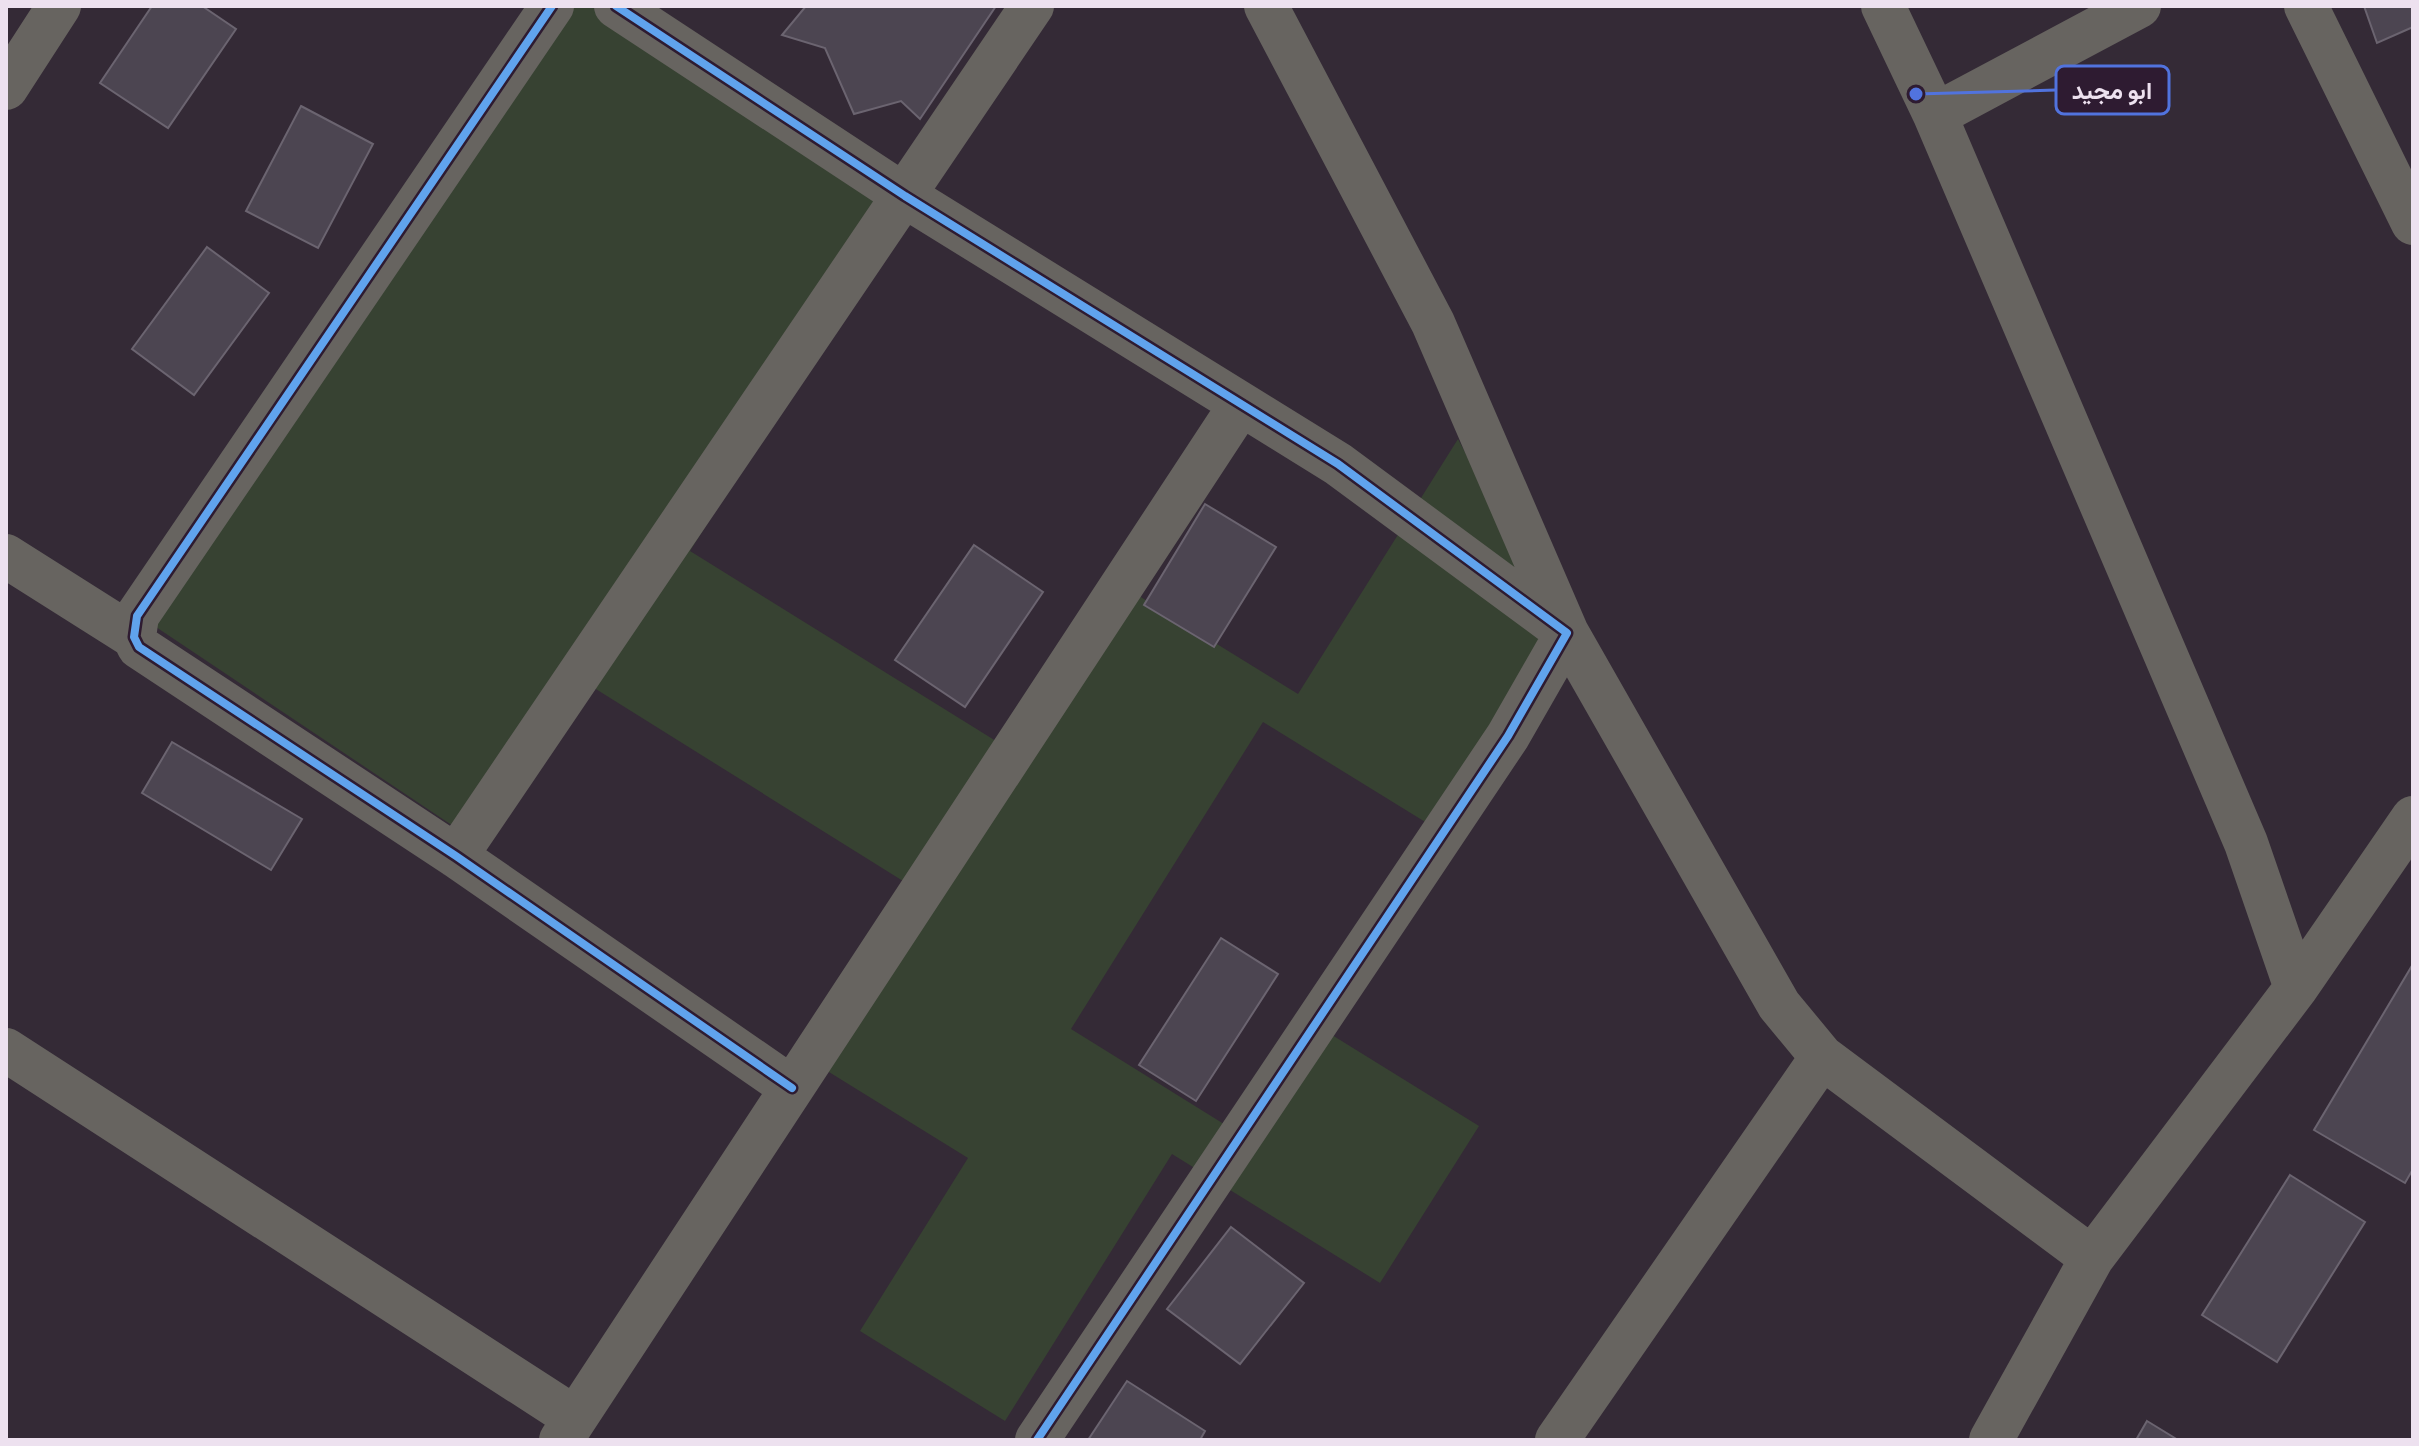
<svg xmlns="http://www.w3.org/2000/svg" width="2419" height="1446" viewBox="0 0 2419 1446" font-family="Literata,Vazirmatn,serif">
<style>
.green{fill:#374232}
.building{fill:#4c4551;stroke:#6b6470;stroke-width:2}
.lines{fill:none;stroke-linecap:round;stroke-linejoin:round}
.minor{stroke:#676460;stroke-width:44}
.cycleway-casing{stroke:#2e1b31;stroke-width:13}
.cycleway{stroke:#60a3ed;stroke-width:8}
.leader{fill:none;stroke:#5173de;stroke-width:3}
.callout-dot{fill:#5173de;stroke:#2e1b31;stroke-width:3}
.callout{fill:#2e1b31;stroke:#5173de;stroke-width:3}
.callout-label{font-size:24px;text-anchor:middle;font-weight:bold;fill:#ede1ef}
</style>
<rect width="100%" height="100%" fill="#342a36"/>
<path class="green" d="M547,6H605L912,196L690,551L1012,751L1118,583L1298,694L1458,439L1568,644L1448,836L1263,722L1071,1029L1240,1134L1311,1022L1479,1126L1380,1283L1172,1154L1005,1421L860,1331L968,1158L816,1064L927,896L575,676L471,838L153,625Z"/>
<path class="building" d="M152,6H202L236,29L168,128L100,83Z
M806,6H996L920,119L901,101L854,114L825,48L782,35Z
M2364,6H2413V27L2377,43Z
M301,106L373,144L318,248L246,211Z
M207,247L269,293L194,395L132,349Z
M1205,504L1276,547L1214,647L1144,605Z
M974,545L1043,592L965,707L895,660Z
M172,742L302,819L271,870L142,793Z
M1221,938L1278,974L1196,1101L1139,1065Z
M2413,964V1169L2405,1183L2314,1130Z
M2290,1175L2365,1222L2277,1362L2202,1315Z
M1231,1227L1304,1283L1240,1364L1167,1309Z
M1127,1381L1205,1431L1200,1440H1088Z
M2147,1421L2178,1440H2136Z"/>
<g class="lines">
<path class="minor" d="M552,6L137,616L134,637L139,647L456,856L792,1088
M616,6L905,196L1338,464L1567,633L1508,736L1037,1440
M1266,6L1433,323L1567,633L1779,1005L1822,1057L2092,1258
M1883,6L1935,115L2246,843L2296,988
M2306,6L2413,223
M6,88L59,6
M1935,115L2139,6
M6,556L134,637
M456,856L1032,6
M6,1050L575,1418
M561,1440L1241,404
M1557,1440L1822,1057
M1991,1440L2092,1258L2296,988L2413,818"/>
<defs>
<path id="cycleway" d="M552,6L137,616L134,637L139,647L456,856L792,1088
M616,6L905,196L1338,464L1567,633L1508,736L1037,1440"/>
</defs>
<use href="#cycleway" class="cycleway-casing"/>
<use href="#cycleway" class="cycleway"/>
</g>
<path class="leader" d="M1916 94L2056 90"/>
<circle class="callout-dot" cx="1916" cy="94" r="8"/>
<rect class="callout" x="2056" y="66" width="113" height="48" rx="8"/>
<g class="callout-label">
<text x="2112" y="99">ابو مجيد</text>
</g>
<rect width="2419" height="1446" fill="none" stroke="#ede1ef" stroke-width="16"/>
</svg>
